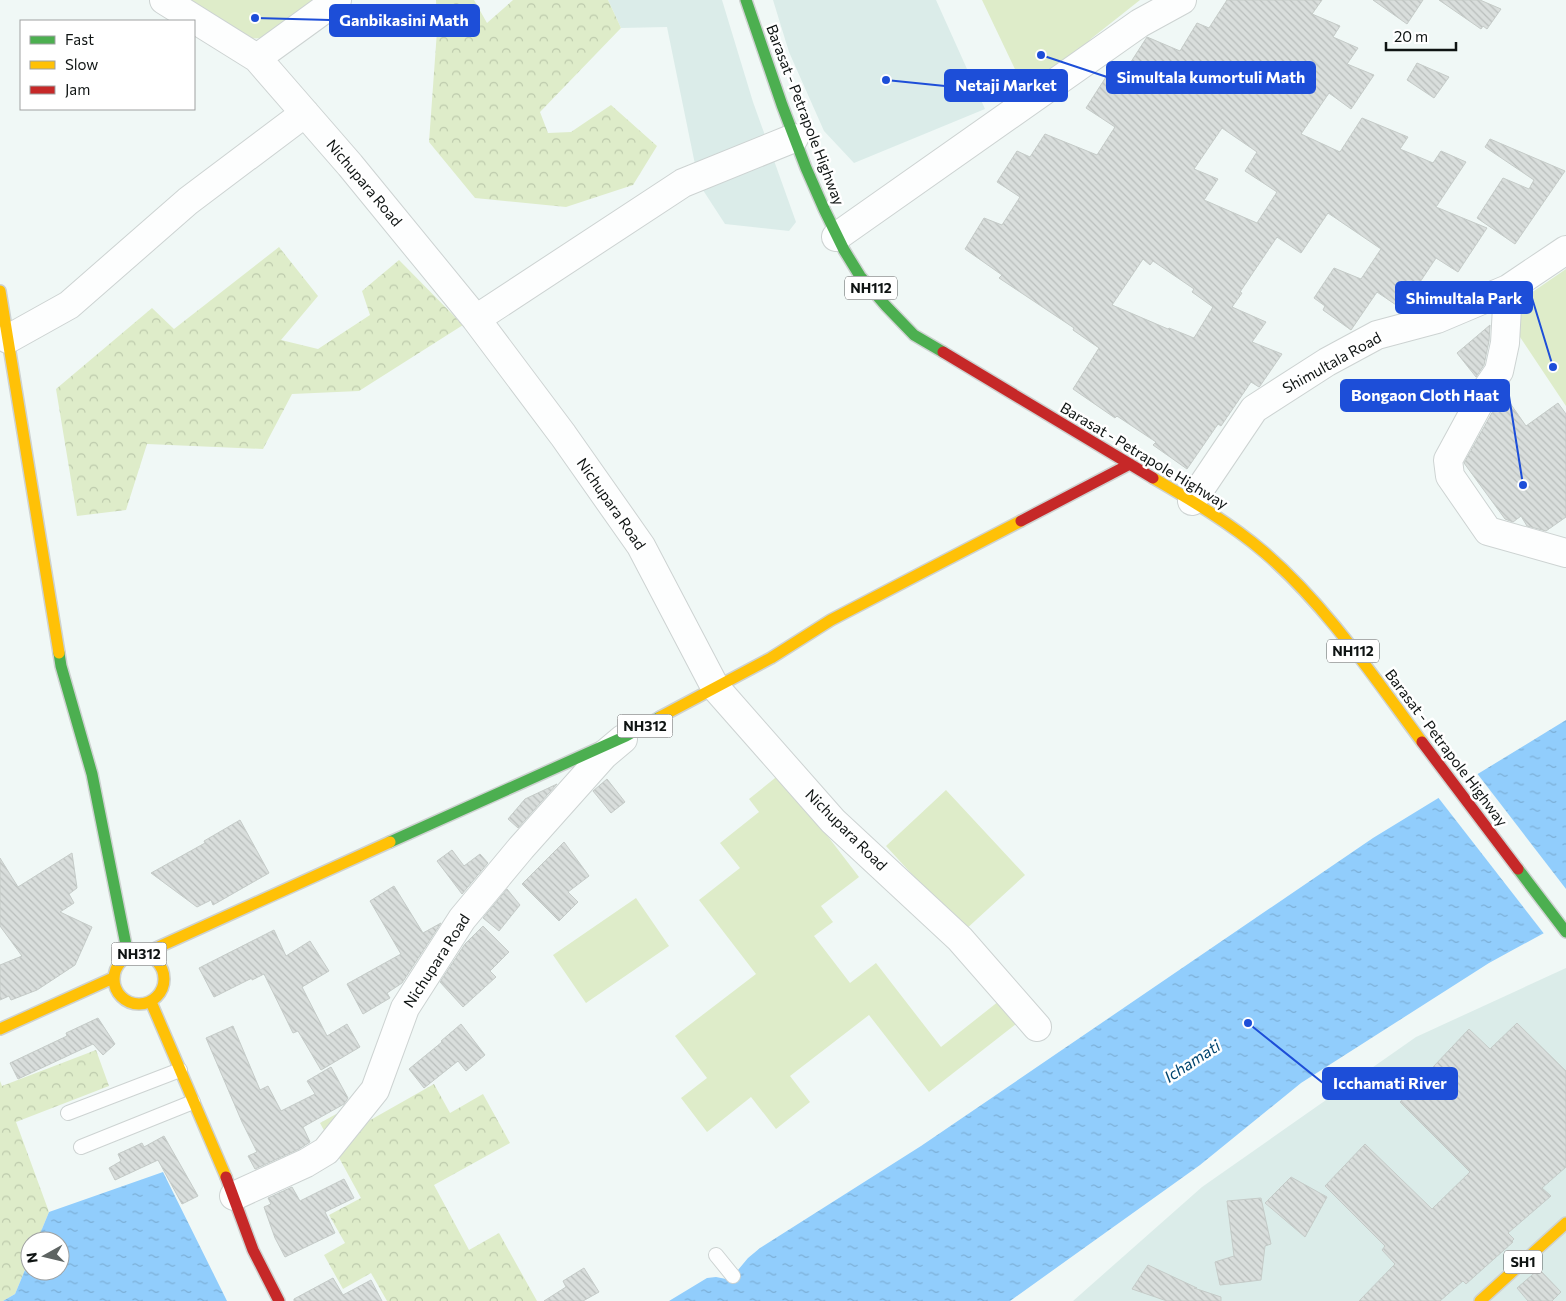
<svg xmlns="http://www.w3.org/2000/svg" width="1566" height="1301" viewBox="0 0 1566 1301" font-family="Commissioner,sans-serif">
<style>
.built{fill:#dbece9}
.green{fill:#deecc9}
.forest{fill:url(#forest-crowns)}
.water{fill:url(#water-ripples)}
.pier{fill:#f0f8f6}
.building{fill:url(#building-back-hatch);stroke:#c5cbc8;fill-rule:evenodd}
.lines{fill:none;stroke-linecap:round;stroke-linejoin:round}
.lane-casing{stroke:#cdd3d2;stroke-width:16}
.street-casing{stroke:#cdd3d2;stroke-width:30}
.fast-casing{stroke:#ced2d1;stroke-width:14}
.slow-casing{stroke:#ced2d1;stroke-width:14}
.jam-casing{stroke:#ced2d1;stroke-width:14}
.lane{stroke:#fdfefe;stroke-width:14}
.street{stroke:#fdfefe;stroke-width:28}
.fast{stroke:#4caf50;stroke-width:11}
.slow{stroke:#ffc107;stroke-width:11}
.jam{stroke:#c62828;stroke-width:11}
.labels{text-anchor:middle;stroke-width:5;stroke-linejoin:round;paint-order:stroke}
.shield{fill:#fff;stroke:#575a5a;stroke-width:1}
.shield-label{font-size:14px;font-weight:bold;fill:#0f1413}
.street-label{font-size:15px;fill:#0f1413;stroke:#fff}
.water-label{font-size:16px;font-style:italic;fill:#00446e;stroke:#fff}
.leader{fill:none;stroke:#1d4ed8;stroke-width:2}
.callout-dot{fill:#1d4ed8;stroke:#fff;stroke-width:2}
.callout{fill:#1d4ed8;stroke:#1d4ed8;stroke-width:2}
.callout-label{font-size:16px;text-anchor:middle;font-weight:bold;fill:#fff}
</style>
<defs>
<pattern id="forest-crowns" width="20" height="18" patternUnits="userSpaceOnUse" patternTransform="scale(1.25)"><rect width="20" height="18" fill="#deecc9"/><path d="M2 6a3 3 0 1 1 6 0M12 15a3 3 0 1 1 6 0" fill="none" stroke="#bdcaac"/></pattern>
<pattern id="water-ripples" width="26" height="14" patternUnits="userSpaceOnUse" patternTransform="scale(1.25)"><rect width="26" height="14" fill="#91cdfc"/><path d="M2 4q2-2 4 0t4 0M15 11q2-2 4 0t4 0" fill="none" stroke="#7cafd7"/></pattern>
<pattern id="building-back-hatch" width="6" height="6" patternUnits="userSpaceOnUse" patternTransform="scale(1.25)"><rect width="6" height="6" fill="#d9dedc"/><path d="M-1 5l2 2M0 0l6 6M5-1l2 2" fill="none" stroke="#b9bebc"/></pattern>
</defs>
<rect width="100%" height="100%" fill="#f0f8f6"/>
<path class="built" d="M608,0H722L753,102L796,222L789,231L725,224L699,184L667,27L621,28Z
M773,0H936L985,109L854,163L824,131L789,52Z
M1566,968V1301H1073L1202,1187L1416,1037Z"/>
<path class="green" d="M179,0H319L283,37L241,39Z
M982,0H1140L1092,38L1058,71L1022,84Z
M1566,269V406L1514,328L1528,295Z
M780,774L859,877L821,906L833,922L814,936L850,983L876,963L941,1047L999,1001L1016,1024L929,1092L869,1015L790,1076L810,1102L776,1129L751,1097L707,1132L681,1098L707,1078L675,1036L756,974L699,900L740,868L720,843L759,812L749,799Z
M946,790L1025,875L964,931L886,846Z
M636,898L669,946L586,1003L553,955Z"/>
<path class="forest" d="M436,0H474L487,23L513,0H608L621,28L540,112L548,133L571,132L611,105L657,146L633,185L566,207L475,198L429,142L437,31Z
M279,247L318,296L281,340L318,349L370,315L362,291L399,260L463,325L359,391L292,394L263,449L147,444L126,510L77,516L56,389L152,308L174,329Z
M96,1050L109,1086L16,1122L49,1212L37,1241H30V1258L15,1294L3,1301H0V1081L2,1086Z
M434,1084L450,1113L483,1094L510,1143L434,1185L469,1250L499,1233L537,1301H387L371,1273L343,1289L324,1255L345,1243L329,1215L361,1198L320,1123L347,1108L358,1127Z"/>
<path class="water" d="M1566,720V921L1489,963L1301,1083L1200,1165L1010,1301H669L707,1278L716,1277L726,1279L733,1276L748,1258L760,1248L921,1146L1373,838Z
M163,1172L227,1301H3L15,1294L30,1258V1271H60V1241H37L49,1212Z"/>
<path class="pier" d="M1476,772L1566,889V923L1545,935L1437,796Z"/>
<path class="building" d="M1227,0H1322L1312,14L1340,26L1333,37L1358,48L1347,64L1374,75L1351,109L1329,93L1301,134L1340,152L1362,118L1408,137L1400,149L1433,163L1441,151L1466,162L1436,207L1487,228L1458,272L1436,258L1402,309L1377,292L1351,330L1323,310L1325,306L1314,298L1334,268L1361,279L1381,249L1328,213L1301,253L1277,237L1240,292L1242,293L1232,307L1266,322L1252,342L1282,354L1260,386L1259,387L1251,382L1221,426L1218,424L1187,469L1153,445L1156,442L1117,416L1115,418L1073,389L1099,348L1073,330L1074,328L999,278L1002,275L965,249L984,218L1002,225L1020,197L997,182L1017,151L1030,157L1045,134L1097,155L1115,127L1086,108L1106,77L1118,82L1147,37L1180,51L1197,23L1209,28ZM1222,128L1257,152L1245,171L1277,192L1257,223L1204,200L1218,179L1194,169ZM1143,259L1150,265L1153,261L1194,289L1192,292L1213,307L1194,338L1169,328L1168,329L1112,305Z
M1373,0H1423L1407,24Z
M1439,0H1480L1501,9L1487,29L1483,26L1481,29Z
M1417,63L1449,77L1434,98L1407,80Z
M1490,139L1565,171L1515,244L1477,218L1503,178L1529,189L1534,180L1485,147Z
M1490,325L1489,341L1484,365L1476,377L1457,353Z
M1503,393L1526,426L1558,403L1566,414V517L1546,531L1527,526L1521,516L1513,522L1505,519L1464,463Z
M607,779L625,802L611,813L593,791Z
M557,784L518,828L508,819L525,799Z
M240,820L269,873L213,905L211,900L197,907L151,873L205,843L204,841Z
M564,842L589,876L568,892L578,902L559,921L522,884Z
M452,850L464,866L480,854L488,863L462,894L437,861Z
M72,853L77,888L69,894L74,903L60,912L92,927L75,965L37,990L11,1000L9,996L0,1000V965L22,956L0,926V858L18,887Z
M394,886L423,933L441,923L402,983L387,993L390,998L363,1014L347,984L401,954L370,901Z
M507,889L520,905L499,931L483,918Z
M483,926L509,952L490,971L496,977L463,1007L440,982L465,944Z
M274,930L286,956L310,941L329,971L302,987L327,1036L347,1024L360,1047L321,1070L298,1031L293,1033L264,974L252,980V978L214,997L199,968Z
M98,1018L115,1044L103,1055L93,1044L18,1079L10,1063L67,1036L66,1033Z
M1517,1023L1566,1071V1167L1542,1188L1551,1196L1508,1233L1514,1239L1512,1241L1513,1242L1466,1284L1463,1281L1440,1301H1359L1395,1264L1382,1250L1385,1246L1325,1186L1365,1144L1432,1209L1470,1172L1400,1102L1469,1029L1490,1049Z
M461,1024L485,1055L466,1071L458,1061L424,1088L409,1069L442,1042L441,1041Z
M233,1026L260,1090L268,1086L281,1111L315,1094L307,1081L331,1067L348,1098L344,1104L303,1127L310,1142L299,1149L255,1169L248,1156L257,1152L242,1122L206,1038Z
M164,1136L198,1196L182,1204L158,1160L115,1180L109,1168L121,1161L118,1154L142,1143L144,1147Z
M1291,1177L1327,1197L1305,1237L1265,1203Z
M344,1179L354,1198L325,1212L335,1233L285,1257L275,1238L264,1207L271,1204L268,1198L292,1187L300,1201Z
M1261,1198L1271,1244L1265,1246L1261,1280L1220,1285L1215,1262L1234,1256L1227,1201Z
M1148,1265L1197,1288H1194L1221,1297V1301H1167L1132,1289Z
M584,1268L599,1292L583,1301H544L566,1287L563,1281Z
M1539,1269L1561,1292L1552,1301H1528L1517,1288Z
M333,1278L343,1295L371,1280L382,1301H294V1299Z"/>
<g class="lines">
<defs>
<path id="lane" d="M68,1113L180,1070
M81,1147L193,1102
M716,1255L733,1276"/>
<path id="street" d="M164,0L257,58L350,165L476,319L563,435L641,546L715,687L833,821L960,939L1037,1027
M257,58L337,0
M836,237L1140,23L1182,0
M1508,289L1505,343L1499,371L1486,390L1448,460L1450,476L1488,531L1566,553
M476,319L683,183L794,138
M8,339L69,305L188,201L305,113
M1192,501L1254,409L1327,362L1377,335L1437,319L1508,289L1566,250
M234,1196L306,1163L326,1151L375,1090L405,1008L462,919L521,848L604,755L623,739"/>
<path id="fast" d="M746,0L782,105L806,168L824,209L844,250L860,276L886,306L914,335L943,352
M59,653L61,666L92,774L128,955
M390,842L626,736L660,717
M1518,869L1566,932"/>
<path id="slow" d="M0,291L59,653
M1153,478C1191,500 1230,523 1264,552C1326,605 1373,676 1422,742
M660,717L771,658L831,620L1021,521
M114 979a25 25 0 1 1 50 0a25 25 0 1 1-50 0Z
M143,954L390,842
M151,1002L226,1177
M0,1029L113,978
M1480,1301L1566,1223"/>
<path id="jam" d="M943,352L1153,478
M1021,521L1130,464
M1422,742L1518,869
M226,1177L253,1250L279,1301"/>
</defs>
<use href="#lane" class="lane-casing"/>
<use href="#street" class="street-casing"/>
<use href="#fast" class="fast-casing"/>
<use href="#slow" class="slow-casing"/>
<use href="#jam" class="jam-casing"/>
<use href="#lane" class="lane"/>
<use href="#street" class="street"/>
<use href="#fast" class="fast"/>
<use href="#slow" class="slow"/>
<use href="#jam" class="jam"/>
</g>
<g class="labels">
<g class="shield">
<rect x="845" y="276.5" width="52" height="23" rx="4"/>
<rect x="1327" y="639.5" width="52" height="23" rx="4"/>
<rect x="617.5" y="714.5" width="55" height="23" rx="4"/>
<rect x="111.5" y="942.5" width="55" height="23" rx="4"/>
<rect x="1504" y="1250.5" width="38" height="23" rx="4"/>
</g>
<g class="shield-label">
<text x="871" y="293">NH112</text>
<text x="1353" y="656">NH112</text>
<text x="645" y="731">NH312</text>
<text x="139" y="959">NH312</text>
<text x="1523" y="1267">SH1</text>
</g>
<g class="street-label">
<text transform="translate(805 115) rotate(69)" y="5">Barasat - Petrapole Highway</text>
<text transform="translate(364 183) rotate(50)" y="5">Nichupara Road</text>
<text transform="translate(1332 363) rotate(-29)" y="5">Shimultala Road</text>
<text transform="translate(1144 456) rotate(31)" y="5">Barasat - Petrapole Highway</text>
<text transform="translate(611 504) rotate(55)" y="5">Nichupara Road</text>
<text transform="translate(1446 748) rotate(53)" y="5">Barasat - Petrapole Highway</text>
<text transform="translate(846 830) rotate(45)" y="5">Nichupara Road</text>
<text transform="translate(437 961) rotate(-57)" y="5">Nichupara Road</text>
</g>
<g class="water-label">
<text transform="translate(1192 1061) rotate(-33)" y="6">Ichamati</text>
</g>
</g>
<path class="leader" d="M255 18L330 20M1041 55L1107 77M886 80L945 86M1553 367L1532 298M1523 485L1509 396M1248 1023L1323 1083"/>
<g class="callout-dot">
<circle cx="255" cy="18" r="5"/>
<circle cx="1041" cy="55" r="5"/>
<circle cx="886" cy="80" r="5"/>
<circle cx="1553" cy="367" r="5"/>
<circle cx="1523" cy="485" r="5"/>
<circle cx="1248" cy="1023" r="5"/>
</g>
<g class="callout">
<rect x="330" y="5" width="149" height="31" rx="5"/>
<rect x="1107" y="62" width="208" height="31" rx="5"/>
<rect x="945" y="70" width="122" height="31" rx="5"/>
<rect x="1396" y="282" width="136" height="31" rx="5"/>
<rect x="1341" y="380" width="168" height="31" rx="5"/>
<rect x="1323" y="1068" width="134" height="31" rx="5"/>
</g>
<g class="callout-label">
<text x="404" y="26">Ganbikasini Math</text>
<text x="1211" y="83">Simultala kumortuli Math</text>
<text x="1006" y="91">Netaji Market</text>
<text x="1464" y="304">Shimultala Park</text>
<text x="1425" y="401">Bongaon Cloth Haat</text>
<text x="1390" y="1089">Icchamati River</text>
</g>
<rect x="20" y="20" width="175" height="90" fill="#ffffff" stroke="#9fa1a1"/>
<rect x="30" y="36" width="25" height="8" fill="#4caf50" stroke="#9fa1a1"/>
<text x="65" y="45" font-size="15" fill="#0f1413">Fast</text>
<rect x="30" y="61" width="25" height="8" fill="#ffc107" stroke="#9fa1a1"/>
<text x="65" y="70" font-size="15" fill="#0f1413">Slow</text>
<rect x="30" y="86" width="25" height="8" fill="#c62828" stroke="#9fa1a1"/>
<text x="65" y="95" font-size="15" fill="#0f1413">Jam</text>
<g transform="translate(45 1256) rotate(262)"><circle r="24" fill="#ffffff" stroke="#9fa1a1"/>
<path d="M0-4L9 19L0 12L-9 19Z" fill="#5e6462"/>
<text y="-8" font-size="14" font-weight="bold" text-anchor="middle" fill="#0f1413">N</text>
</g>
<path d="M1386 42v8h70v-8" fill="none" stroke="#0f1413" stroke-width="2.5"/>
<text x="1394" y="42" font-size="15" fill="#0f1413" stroke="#ffffff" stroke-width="4" paint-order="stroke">20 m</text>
</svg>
